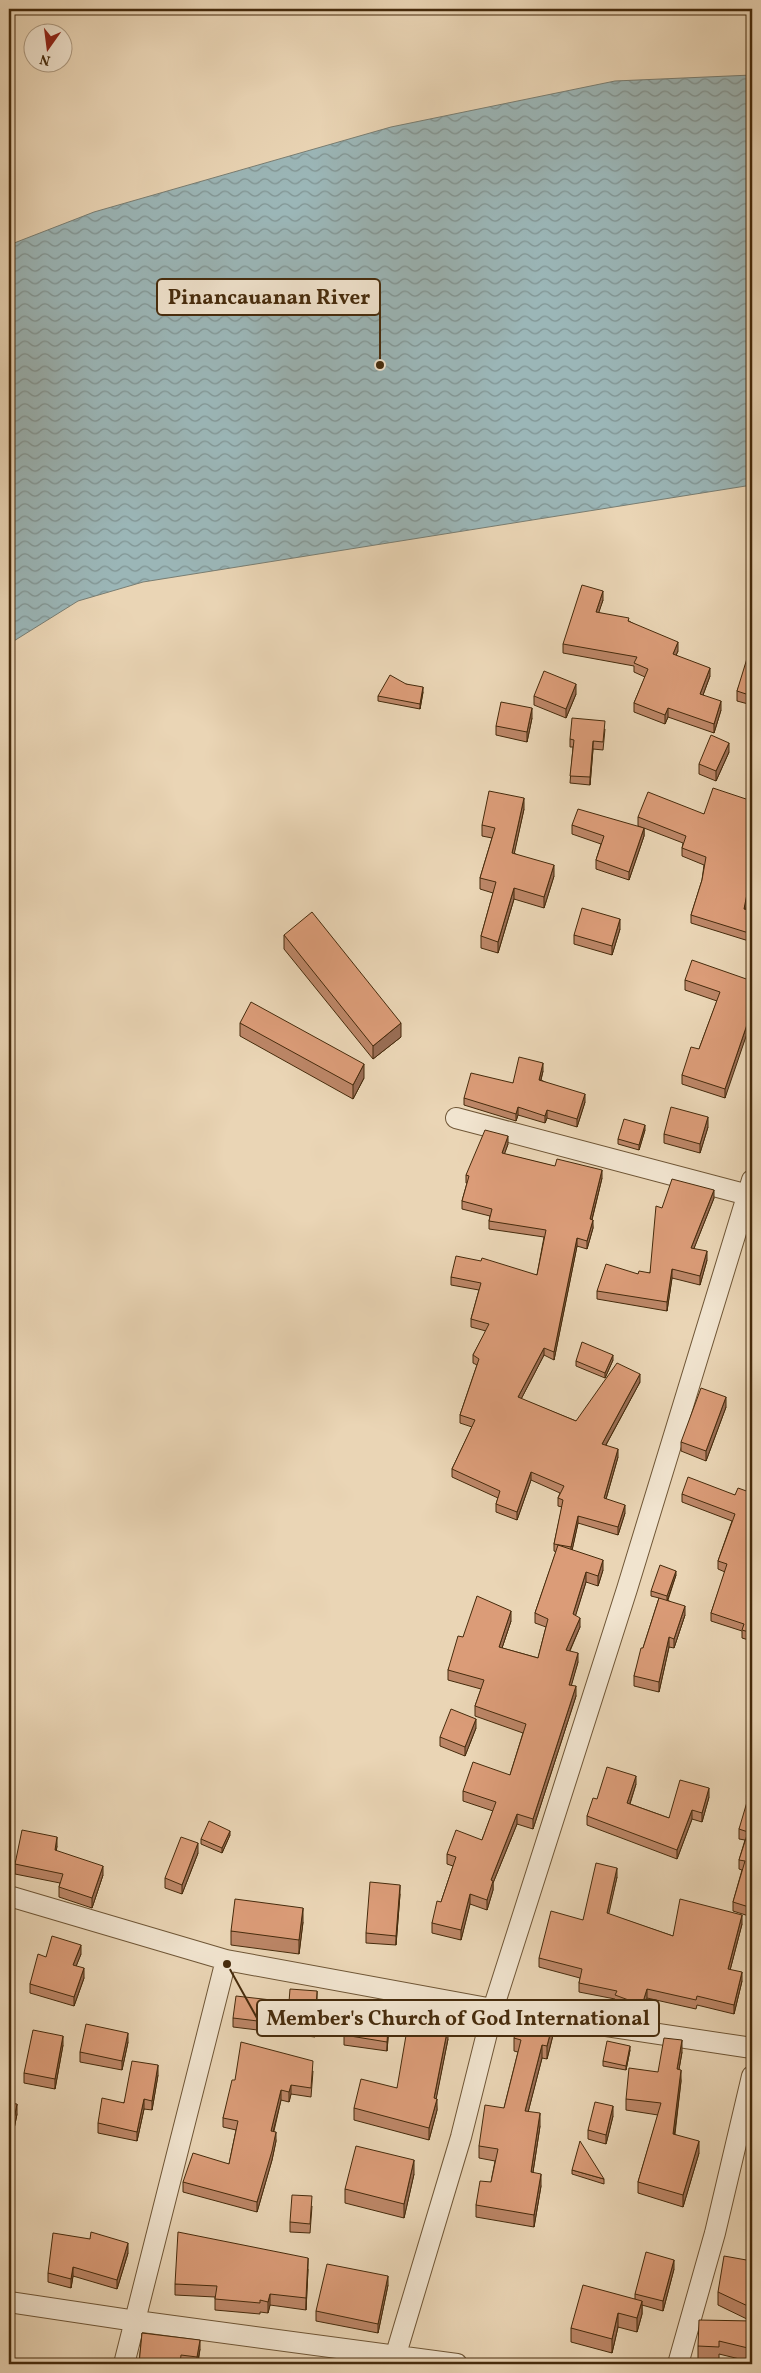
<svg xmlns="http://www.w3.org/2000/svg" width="761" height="2373" viewBox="0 0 761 2373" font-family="Vollkorn,serif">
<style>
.water{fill:url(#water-waves);stroke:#797e73}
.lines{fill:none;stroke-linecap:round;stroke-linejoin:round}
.minor-casing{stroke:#6f5636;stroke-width:22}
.minor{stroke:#f1e4cf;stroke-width:20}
.wall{fill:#bc8667;stroke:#462b0c}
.shaded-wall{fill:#996d54;stroke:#462b0c}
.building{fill:#db9c78;stroke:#462b0c}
.leader{fill:none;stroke:#462b0c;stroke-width:2}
.callout-dot{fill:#462b0c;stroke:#f1e4cf;stroke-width:2}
.callout{fill:#f1e4cf;stroke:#462b0c;stroke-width:2}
.callout-label{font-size:21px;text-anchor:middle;font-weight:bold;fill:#462b0c}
</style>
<defs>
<pattern id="water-waves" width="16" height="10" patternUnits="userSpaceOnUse" patternTransform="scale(1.25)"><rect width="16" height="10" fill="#9bb6b7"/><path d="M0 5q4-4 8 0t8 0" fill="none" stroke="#809493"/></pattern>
</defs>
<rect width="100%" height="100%" fill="#ead5b5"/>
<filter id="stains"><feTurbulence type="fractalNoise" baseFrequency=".004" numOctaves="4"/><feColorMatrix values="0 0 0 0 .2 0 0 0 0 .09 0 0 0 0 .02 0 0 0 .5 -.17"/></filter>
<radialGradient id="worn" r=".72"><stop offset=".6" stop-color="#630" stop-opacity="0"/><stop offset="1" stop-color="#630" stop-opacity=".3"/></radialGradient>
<path class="water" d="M752,75V485L143,582L78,601L9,644V245L94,212L391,127L615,81Z"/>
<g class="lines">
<defs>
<path id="minor" d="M456,1118L748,1195
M9,1896L226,1960L493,2009L752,2048
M9,2302L136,2321L457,2364
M124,2364L226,1960
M393,2364L461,2137L493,2009L627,1589L752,1180
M678,2364L715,2233L752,2076"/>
</defs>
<use href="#minor" class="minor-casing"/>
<use href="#minor" class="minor"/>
</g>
<path class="wall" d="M603,600L598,613L629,621L678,651L676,655L710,676L703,695L721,710L714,733L668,717L665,724L634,712V703L645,677L634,672V666L563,653V644Z
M752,652V705L737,701V691Z
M406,684L423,692L420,709L378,701V696Z
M576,694L566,718L534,705V696Z
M532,718L527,742L496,735V726Z
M605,729L603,750L593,749L590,785L570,783L573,747H570V739Z
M729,752L716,781L699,774V764Z
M752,801V883L751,882L746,909L752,911V942L691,923V915L702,880L704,865L682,856V848L683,843L644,828V836L629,880L596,869V860L601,844L572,834V825L643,828L638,826V817L704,814Z
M524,809L514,853L554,876L544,908L514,899L498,953L481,948V936L493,893L480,889V878L492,838L482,836V825Z
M620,929L612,955L574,944V935Z
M284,935L401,1037L373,1059L284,949Z
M685,980L752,981L725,1098L682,1084V1075L699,1049L717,1001L685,990Z
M240,1023L364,1078L353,1099L240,1036Z
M543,1071L541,1080L585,1102L577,1127L547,1118L545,1123L518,1115L516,1121L464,1105V1098L513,1083Z
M708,1127L700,1153L664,1143V1134Z
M645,1130L639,1150L618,1144V1139Z
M508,1144L504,1154L602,1178L592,1220L593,1228L587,1249L577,1246L554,1360L544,1355L521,1399L576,1421L640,1382L606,1445L618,1457L606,1499L625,1513L618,1535L578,1523L572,1550L603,1570L598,1586L586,1582L575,1616L580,1627L570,1651L578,1662L571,1685L576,1696L533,1829L517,1824L493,1883V1890L487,1910L470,1904L461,1940L432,1933V1923L441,1902L453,1866L447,1864V1854L482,1840L493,1811L463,1801V1791L510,1775L523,1733L475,1716V1706L481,1689L448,1680V1670L463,1637L511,1621L502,1648L538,1658L546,1627L535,1623V1613L556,1552L554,1551V1544L562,1507L558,1506V1498L560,1493L531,1480L517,1520L496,1512V1504L498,1498L452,1477V1469L472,1427L460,1423V1415L477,1365L473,1363V1355L486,1331L471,1327V1319L479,1290L451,1285V1277L537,1275L544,1237L489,1229V1221L490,1216L462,1209V1201L467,1183H466V1175Z
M714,1198L694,1248L707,1260L700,1285L672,1278L667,1311L597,1299V1291L638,1274L650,1273L662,1208Z
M613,1360L605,1378L576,1366V1361Z
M726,1407L706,1461L681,1451V1442Z
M752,1493V1641L742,1638V1631L711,1621V1613L725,1572L718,1569V1561L732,1521L682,1502V1494L735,1495Z
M676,1575L668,1600L685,1615L674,1648L669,1647L659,1692L634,1686V1676L659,1598L651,1596V1591Z
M476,1728L465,1756L440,1746V1737Z
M636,1784L630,1804L669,1818L709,1797L702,1822L692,1819L677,1859L587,1825V1816L597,1799Z
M752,1804V1917L733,1911V1902L742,1870L739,1869V1860L745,1840L739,1839V1829Z
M230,1835L222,1853L201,1844V1839Z
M57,1846L56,1851L103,1875L92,1908L59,1897V1887L60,1883L15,1874V1864Z
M198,1853L182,1894L165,1888V1878Z
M617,1877L608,1914L673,1936L742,1924L730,1970L742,1981L734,2014L697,2005L696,2009L647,1998L642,2014L615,2004V1999L579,1992V1983L580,1978L539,1967V1958L583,1920Z
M400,1894L396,1945L366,1943V1933Z
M303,1922L299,1954L231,1945V1931Z
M81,1954L76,1966L84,1978L74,2006L30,1993V1984L46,1957Z
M317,2001L315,2037L233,2027V2018L289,2002Z
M386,2016L389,2026L387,2051L344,2045V2035Z
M554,2031L547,2059L542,2058L528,2112L540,2126L533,2172L541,2186L534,2227L476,2217V2205L491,2182L495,2161L479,2158V2146L504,2108L518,2052L514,2051V2038Z
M448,2039L436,2098L437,2110L429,2140L354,2120V2108L397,2088Z
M128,2042L122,2070L80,2062V2052Z
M63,2045L55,2089L24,2083V2073Z
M630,2050L626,2070L603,2066V2061Z
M682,2052L679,2069L681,2081L675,2134L699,2153L683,2207L638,2193V2182L658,2115L626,2110V2099Z
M313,2071L311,2097L291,2094L289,2102L281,2100L274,2131L276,2141L272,2160L257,2212L183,2192V2182L229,2164L236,2130L223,2127V2118L235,2080Z
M158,2075L152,2110L144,2109L137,2141L98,2133V2123Z
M9,2103L17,2114L11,2144L9,2143Z
M613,2116L606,2144L588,2139V2130Z
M572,2170L604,2179V2184L572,2174Z
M414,2174L404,2218L345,2203V2189Z
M312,2206L310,2233L290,2232V2222Z
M9,2211L14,2222L10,2265H9Z
M128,2253L117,2289L73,2276L71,2288L48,2282V2273Z
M752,2261V2362L719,2354V2360L698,2359V2346L751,2321L718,2305V2292Z
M308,2269L306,2310L270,2305L268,2313L260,2312V2314L215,2310V2297L175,2295V2284Z
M674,2269L663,2311L642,2305V2314L637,2332L618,2327L612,2353L571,2342V2328L635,2299V2294Z
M388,2285L378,2333L316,2321V2311Z
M142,2333L200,2349L198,2364H139Z"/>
<path class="shaded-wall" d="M603,591V600L596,621V612Z
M678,642V651L673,662V654Z
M710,668V676L700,703V694Z
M576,684V694L566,718V709Z
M423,687V692L420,709V704Z
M721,701V710L714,733V724Z
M532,708V718L527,742V732Z
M668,708V717L665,724V715Z
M593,741V749L590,785V777Z
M729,743V752L716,781V771Z
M524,798V809L512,864V853Z
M644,828V836L629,880V872Z
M554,865V876L544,908V897Z
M751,874V882L744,917V909Z
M514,888V899L498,953V942Z
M620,919V929L612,955V946Z
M752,1010V1019L725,1098V1089Z
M401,1023V1037L373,1059V1046Z
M543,1063V1071L539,1087V1080Z
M364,1064V1078L353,1099V1085Z
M585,1094V1102L577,1127V1119Z
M518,1107V1115L516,1121V1114Z
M547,1110V1118L545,1123V1116Z
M708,1117V1127L700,1153V1144Z
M645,1125V1130L639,1150V1145Z
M508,1136V1144L502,1161V1153Z
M602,1170V1178L590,1227V1219Z
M714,1190V1198L691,1256V1248Z
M593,1220V1228L587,1249V1241Z
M577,1238V1246L554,1360V1352Z
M707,1251V1260L700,1285V1276Z
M672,1269V1278L667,1311V1302Z
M544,1348V1355L518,1405V1397Z
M613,1355V1360L605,1378V1373Z
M640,1374V1382L602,1452V1444Z
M726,1397V1407L706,1461V1451Z
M618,1449V1457L604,1506V1498Z
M531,1472V1480L517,1520V1512Z
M625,1505V1513L618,1535V1527Z
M578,1516V1523L571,1555V1547Z
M603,1560V1570L598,1586V1576Z
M676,1571V1575L667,1601V1596Z
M586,1572V1582L573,1624V1614Z
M685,1606V1615L674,1648V1639Z
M511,1611V1621L499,1657V1647Z
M580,1618V1627L566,1659V1650Z
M669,1637V1647L659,1692V1682Z
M578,1653V1662L569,1694V1685Z
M576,1686V1696L533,1829V1819Z
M476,1719V1728L465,1756V1747Z
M636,1776V1784L627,1812V1803Z
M709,1788V1797L702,1822V1813Z
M692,1810V1819L677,1859V1850Z
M517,1814V1824L493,1883V1890L487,1910V1900L491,1880Z
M230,1831V1835L222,1853V1848Z
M57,1837V1846L55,1860V1850Z
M198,1843V1853L182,1894V1885Z
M103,1866V1875L92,1908V1898Z
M617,1868V1877L607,1922V1913Z
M400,1885V1894L396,1945V1936Z
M470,1894V1904L461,1940V1930Z
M303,1908V1922L299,1954V1940Z
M742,1915V1924L728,1978V1969Z
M81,1945V1954L73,1974V1965Z
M84,1968V1978L74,2006V1997Z
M742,1972V1981L734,2014V2005Z
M647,1989V1998L642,2014V2005Z
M317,1991V2001L315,2037V2028Z
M389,2016V2026L387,2051V2042Z
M554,2019V2031L547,2059V2046Z
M448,2027V2039L434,2110V2098Z
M128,2033V2042L122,2070V2061Z
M63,2036V2045L55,2089V2079Z
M682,2040V2052L677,2081V2069Z
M542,2045V2058L525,2124V2111Z
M630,2046V2050L626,2070V2066Z
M158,2065V2075L152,2110V2101Z
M681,2070V2081L673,2145V2134Z
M291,2085V2094L289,2102V2092Z
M281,2090V2100L271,2140V2131Z
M144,2099V2109L137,2141V2132Z
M437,2099V2110L429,2140V2128Z
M17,2104V2114L11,2144V2134Z
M613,2106V2116L606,2144V2135Z
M540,2113V2126L531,2185V2172Z
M276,2132V2141L272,2160L257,2212V2202Z
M699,2141V2153L683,2207V2195Z
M414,2160V2174L404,2218V2204Z
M541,2174V2186L534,2227V2215Z
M14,2212V2222L10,2265V2255Z
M128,2243V2253L117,2289V2280Z
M308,2258V2269L306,2310V2298Z
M674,2260V2269L663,2311V2301Z
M73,2267V2276L71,2288V2279Z
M388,2276V2285L378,2333V2324Z
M270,2294V2305L268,2313V2302Z
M642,2301V2314L637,2332V2318Z
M618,2313V2327L612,2353V2339Z
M12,2315V2323L9,2337V2329Z
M200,2340V2349L197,2364V2357Z"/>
<path class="building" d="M582,585L603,591L596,612L629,618L628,621L678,642L673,654L710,668L700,694L721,701L714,724L668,708L665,715L634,703L648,669L634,663L637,657L563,644Z
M749,652H752V696L737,691Z
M544,671L576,684L566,709L534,696Z
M390,675L406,684L423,687L420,704L378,696Z
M501,702L532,708L527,732L496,726Z
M572,718L605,721L603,742L593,741L590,777L570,776L574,740L570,739Z
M711,735L729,743L716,771L699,764Z
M713,788L752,801V874H751L744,909L752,911V934L691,915L702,880L706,857L682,848L686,836L638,817L648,792L704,814Z
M489,791L524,798L512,853L554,865L544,897L514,888L498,942L481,936L496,882L480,878L495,828L482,825Z
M578,809L644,828L629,872L596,860L604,836L572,825Z
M582,908L620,919L612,946L574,935Z
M312,912L401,1023L373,1046L284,935Z
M692,960L752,981V1010L725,1089L682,1075L691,1047L699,1049L720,992L685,980Z
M251,1002L364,1064L353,1085L240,1023Z
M519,1057L543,1063L539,1080L585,1094L577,1119L547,1110L545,1116L518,1107L516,1114L464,1098L471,1073L513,1083Z
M671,1107L708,1117L700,1144L664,1134Z
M624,1119L645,1125L639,1145L618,1139Z
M485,1130L508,1136L502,1153L555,1166L557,1159L602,1170L590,1219L593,1220L587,1241L577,1238L554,1352L544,1348L518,1397L576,1421L617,1363L640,1374L602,1444L618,1449L604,1498L625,1505L618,1527L578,1516L571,1547L554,1544L563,1500L558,1498L564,1486L531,1472L517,1512L496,1504L500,1491L452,1469L475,1420L460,1415L479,1359L473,1355L489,1324L471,1319L481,1283L451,1277L456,1256L481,1261L482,1258L537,1275L546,1230L489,1221L492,1209L462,1201L469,1176L466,1175Z
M672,1179L714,1190L691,1248L707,1251L700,1276L672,1269L667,1302L597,1291L606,1264L638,1274L639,1271L650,1273L656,1206L662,1208Z
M582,1342L613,1355L605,1373L576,1361Z
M701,1388L726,1397L706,1451L681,1442Z
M688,1477L735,1495L738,1488L752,1493V1633L742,1630L744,1624L711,1613L727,1564L718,1561L735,1514L682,1494Z
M558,1545L603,1560L598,1576L586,1572L573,1614L580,1618L566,1650L578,1653L569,1685L576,1686L533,1819L517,1814L491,1880L493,1881L487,1900L470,1894L461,1930L432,1923L437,1901L441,1902L456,1857L447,1854L456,1830L482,1840L496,1802L463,1791L473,1762L510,1775L526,1724L475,1706L484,1680L448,1670L458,1636L463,1637L477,1596L511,1611L499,1647L538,1658L548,1619L535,1613Z
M660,1565L676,1571L667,1596L651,1591Z
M659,1598L685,1606L674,1639L669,1637L659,1682L634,1676L641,1648H643Z
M451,1709L476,1719L465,1747L440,1737Z
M607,1767L636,1776L627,1803L669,1818L680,1780L709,1788L702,1813L692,1810L677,1850L587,1816L593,1798L597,1799Z
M747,1802L752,1804V1908L733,1902L745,1861L739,1860L748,1832L739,1829Z
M209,1821L230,1831L222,1848L201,1839Z
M22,1830L57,1837L55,1850L103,1866L92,1898L59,1887L63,1874L15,1864Z
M181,1837L198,1843L182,1885L165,1878Z
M596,1863L617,1868L607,1913L673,1936L680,1899L742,1915L728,1969L742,1972L734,2005L697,1996L696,2000L647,1989L642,2005L615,1995L617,1991L579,1983L582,1969L539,1958L551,1911L583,1920Z
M370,1882L400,1885L396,1936L366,1933Z
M235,1899L303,1908L299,1940L231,1931Z
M52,1936L81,1945L73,1965L84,1968L74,1997L30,1984L38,1954L46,1957Z
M290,1989L317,1991L315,2028L233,2018L236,1996L289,2002Z
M350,2000L386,2006L385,2015L389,2016L387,2042L344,2035Z
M520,2012L554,2019L547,2046L542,2045L525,2111L540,2113L531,2172L541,2174L534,2215L476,2205L480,2181L491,2182L498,2149L479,2146L485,2105L504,2108L521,2040L514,2038Z
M409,2018L448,2027L434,2098L437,2099L429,2128L354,2108L361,2079L397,2088Z
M86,2024L128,2033L122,2061L80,2052Z
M33,2030L63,2036L55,2079L24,2073Z
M664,2038L682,2040L677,2069L681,2070L673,2134L699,2141L683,2195L638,2182L661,2103L626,2099L629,2068L658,2072Z
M607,2041L630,2046L626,2066L603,2061Z
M241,2042L313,2061L311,2088L291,2085L289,2092L281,2090L271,2131L276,2132L272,2151L257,2202L183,2182L193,2153L229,2164L238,2121L223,2118L232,2080H235Z
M132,2061L158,2065L152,2101L144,2099L137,2132L98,2123L102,2098L124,2103Z
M595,2102L613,2106L606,2135L588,2130Z
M9,2103L17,2104L11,2134H9Z
M580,2141L604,2179L572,2170Z
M356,2146L414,2160L404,2204L345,2189Z
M292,2195L312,2196L310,2224L290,2222Z
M9,2211L14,2212L10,2255H9Z
M91,2232L128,2243L117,2280L73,2267L71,2279L48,2273L53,2233L90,2239Z
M178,2232L308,2258L306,2298L270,2294L268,2302L260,2300V2303L215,2299L217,2286L175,2284Z
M646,2252L674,2260L663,2301L635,2294Z
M724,2256L752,2261V2308L718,2292Z
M327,2264L388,2276L378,2324L316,2311Z
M583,2285L642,2301L637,2318L618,2313L612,2339L571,2328Z
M9,2314L12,2315L9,2329Z
M699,2320L752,2321V2349L719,2341V2347L698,2346Z
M142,2333L200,2340L197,2357L181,2355L180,2364H139Z"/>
<path class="leader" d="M380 365L380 297M227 1964L257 2018"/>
<g class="callout-dot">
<circle cx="380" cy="365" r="5"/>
<circle cx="227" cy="1964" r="5"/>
</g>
<g class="callout">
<rect x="157" y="279" width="223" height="36" rx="5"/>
<rect x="257" y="2000" width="402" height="36" rx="5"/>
</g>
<g class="callout-label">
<text x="269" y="304">Pinancauanan River</text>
<text x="458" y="2025">Member's Church of God International</text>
</g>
<rect width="761" height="2373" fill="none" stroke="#ead5b5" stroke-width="30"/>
<rect x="10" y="10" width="741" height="2353" fill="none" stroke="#462b0c" stroke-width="2.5"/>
<rect x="15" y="15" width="731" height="2343" fill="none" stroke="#462b0c"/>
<g transform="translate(48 48) rotate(194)"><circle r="24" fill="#f1e4cf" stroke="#ad9a81"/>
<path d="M0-4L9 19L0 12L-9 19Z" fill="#8f2418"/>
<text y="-8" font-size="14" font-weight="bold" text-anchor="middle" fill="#462b0c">N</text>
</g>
<rect width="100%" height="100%" filter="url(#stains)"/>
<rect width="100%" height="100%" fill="url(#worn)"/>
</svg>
